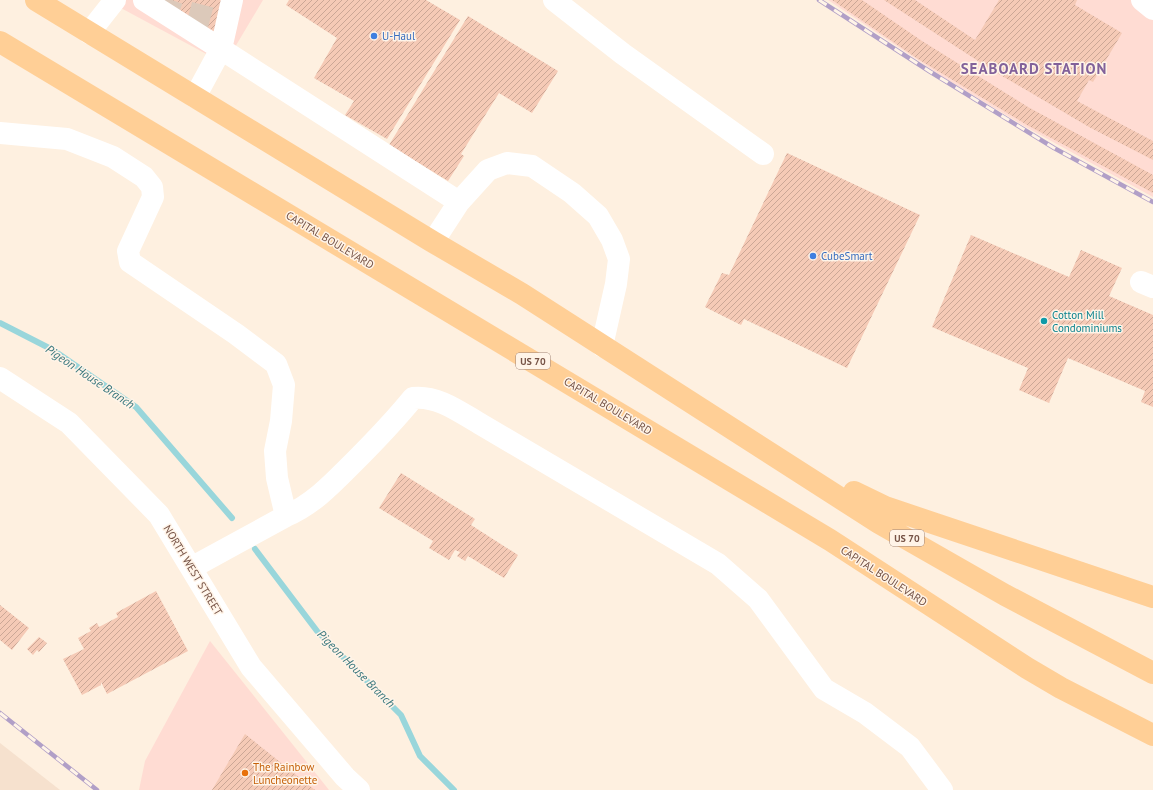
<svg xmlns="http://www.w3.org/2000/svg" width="1153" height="790" viewBox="0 0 1153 790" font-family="'PT Sans',sans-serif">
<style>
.residential{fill:#f6e1ce}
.commercial{fill:#ffdcd3}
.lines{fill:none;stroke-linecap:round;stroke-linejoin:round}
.stream{stroke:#99d6db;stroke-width:6}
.building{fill:url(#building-hatch)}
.minor-tunnel{stroke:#dcc9ba;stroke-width:22;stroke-dasharray:22 11;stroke-linecap:butt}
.minor{stroke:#fff;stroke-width:22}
.major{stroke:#ffcf96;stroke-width:22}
.rail-casing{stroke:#b19fc7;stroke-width:4.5}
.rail{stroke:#fff4e8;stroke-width:3;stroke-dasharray:9;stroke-linecap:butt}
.shop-dot{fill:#3f7fe0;stroke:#fff4e8;stroke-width:1.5}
.culture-dot{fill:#0f9aa8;stroke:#fff4e8;stroke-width:1.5}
.food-dot{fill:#e8710a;stroke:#fff4e8;stroke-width:1.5}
.labels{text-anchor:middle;stroke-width:3;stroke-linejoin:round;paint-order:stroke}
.shield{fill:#fff4e8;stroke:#9f8377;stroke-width:1}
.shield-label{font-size:10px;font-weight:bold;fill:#765346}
.shop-label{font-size:11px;fill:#366cbe;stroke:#fff4e8;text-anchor:start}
.street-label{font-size:11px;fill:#765346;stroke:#fff4e8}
.culture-label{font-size:11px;fill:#0d838f;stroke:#fff4e8;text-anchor:start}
.food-label{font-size:11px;fill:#c56008;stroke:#fff4e8;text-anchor:start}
.water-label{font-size:12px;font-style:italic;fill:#39777d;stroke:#fff4e8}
.district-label{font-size:15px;font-weight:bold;letter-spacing:1px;fill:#82619a;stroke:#fff4e8}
</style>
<defs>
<pattern id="building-hatch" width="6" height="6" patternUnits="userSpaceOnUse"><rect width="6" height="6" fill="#f5cab6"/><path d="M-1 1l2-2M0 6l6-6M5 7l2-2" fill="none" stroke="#cba796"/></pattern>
</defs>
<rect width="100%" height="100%" fill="#fef0e0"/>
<path class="residential" d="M0,743L60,790H0Z"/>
<path class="commercial" d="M106,0H263L225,64Z
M828,0H1153V197L1024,126L943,77Z
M210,641L329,790H139L145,761Z"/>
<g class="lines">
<path class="stream" d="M0,323L53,350L136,407L232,518
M255,549L317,631L401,715L420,756L454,790"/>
</g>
<path class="building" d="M155,0H223L214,36Z
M289,0H426L460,20L387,139L345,115L354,101L314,78L337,38L286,5Z
M832,0H862L922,41L1028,107L1153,175V193L1027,125L918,59Z
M884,0H915L975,40L999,0H1077L1075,5L1122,33L1093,82L1089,80L1077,101L1153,141V160L1089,127L992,70Z
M468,16L558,71L532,113L499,93L461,154L464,156L448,181L389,145Z
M787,153L920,215L847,368L744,319L741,325L705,307L722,273L729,275Z
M971,235L1069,277L1081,250L1122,268L1109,296L1153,315V407L1141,402L1145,391L1068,358L1049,403L1019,390L1028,368L932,327Z
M401,473L475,519L471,525L518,555L504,578L468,556L465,561L457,556L460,552L455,550L449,560L429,548L433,541L379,508Z
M156,591L188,651L107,694L101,682V685L82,695L63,659L84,649L78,638L91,631L89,628L97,623L99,627L118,617L116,613Z
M0,605L29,628L12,650L0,640Z
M39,637L47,643L39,652L37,650L33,655L27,649Z
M245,734L315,790H212Z"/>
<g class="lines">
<path class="minor-tunnel" d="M169,8L172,0
M197,26L204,0"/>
<path class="minor" d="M144,0L221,49L195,97
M232,0L221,49L459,202
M554,0L623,54L763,154
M1142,0L1153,9
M89,33L115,0
M0,133L67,139L113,157L144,177L152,187L153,197L128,251L130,262L236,334L276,364L284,385L281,421L275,451L277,478L286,516
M433,242L459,202L488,170L507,163L532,166L572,193L598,216L612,240L619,259L616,284L602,346
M1141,282L1153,287
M0,378L69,423L159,515L251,667L345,777L359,790
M191,568L286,516C314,504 334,482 355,461C375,441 395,420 413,398C438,395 461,413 482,425L718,564L758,599L824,689L865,713L910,747L942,790"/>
<path class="major" d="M36,0L433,242L522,294L879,523L1005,595L1153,673
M0,42L830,540L1027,668L1061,688L1153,735
M854,492L885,507L1153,597"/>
<defs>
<path id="rail" d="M819,0L929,71L1054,148L1153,202
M0,713L97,790"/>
</defs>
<use href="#rail" class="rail-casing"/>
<use href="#rail" class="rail"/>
</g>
<g class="shop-dot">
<circle cx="374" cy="36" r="4"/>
<circle cx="813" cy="256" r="4"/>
</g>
<circle class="culture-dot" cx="1044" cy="321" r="4"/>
<circle class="food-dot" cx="245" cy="773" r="4"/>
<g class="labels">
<g class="shield">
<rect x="516" y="353" width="34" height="16" rx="3"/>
<rect x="890" y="530" width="34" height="16" rx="3"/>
</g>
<g class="shield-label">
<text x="533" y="365">US 70</text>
<text x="907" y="542">US 70</text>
</g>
<g class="shop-label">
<text x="382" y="40">U-Haul</text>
<text x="821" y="260">CubeSmart</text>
</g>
<g class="street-label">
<text transform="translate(330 240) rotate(31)" y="4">CAPITAL BOULEVARD</text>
<text transform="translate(608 406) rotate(31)" y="4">CAPITAL BOULEVARD</text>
<text transform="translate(193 570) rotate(59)" y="4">NORTH WEST STREET</text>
<text transform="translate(884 576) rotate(33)" y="4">CAPITAL BOULEVARD</text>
</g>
<g class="culture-label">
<text x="1052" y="319">Cotton Mill<tspan x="1052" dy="13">Condominiums</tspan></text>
</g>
<g class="food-label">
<text x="253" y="771">The Rainbow<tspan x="253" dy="13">Luncheonette</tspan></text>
</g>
<g class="water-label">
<text transform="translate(90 377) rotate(34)" y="4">Pigeon House Branch</text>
<text transform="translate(356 669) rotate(45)" y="4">Pigeon House Branch</text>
</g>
<g class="district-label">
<text x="1034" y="74">SEABOARD STATION</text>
</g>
</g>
</svg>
